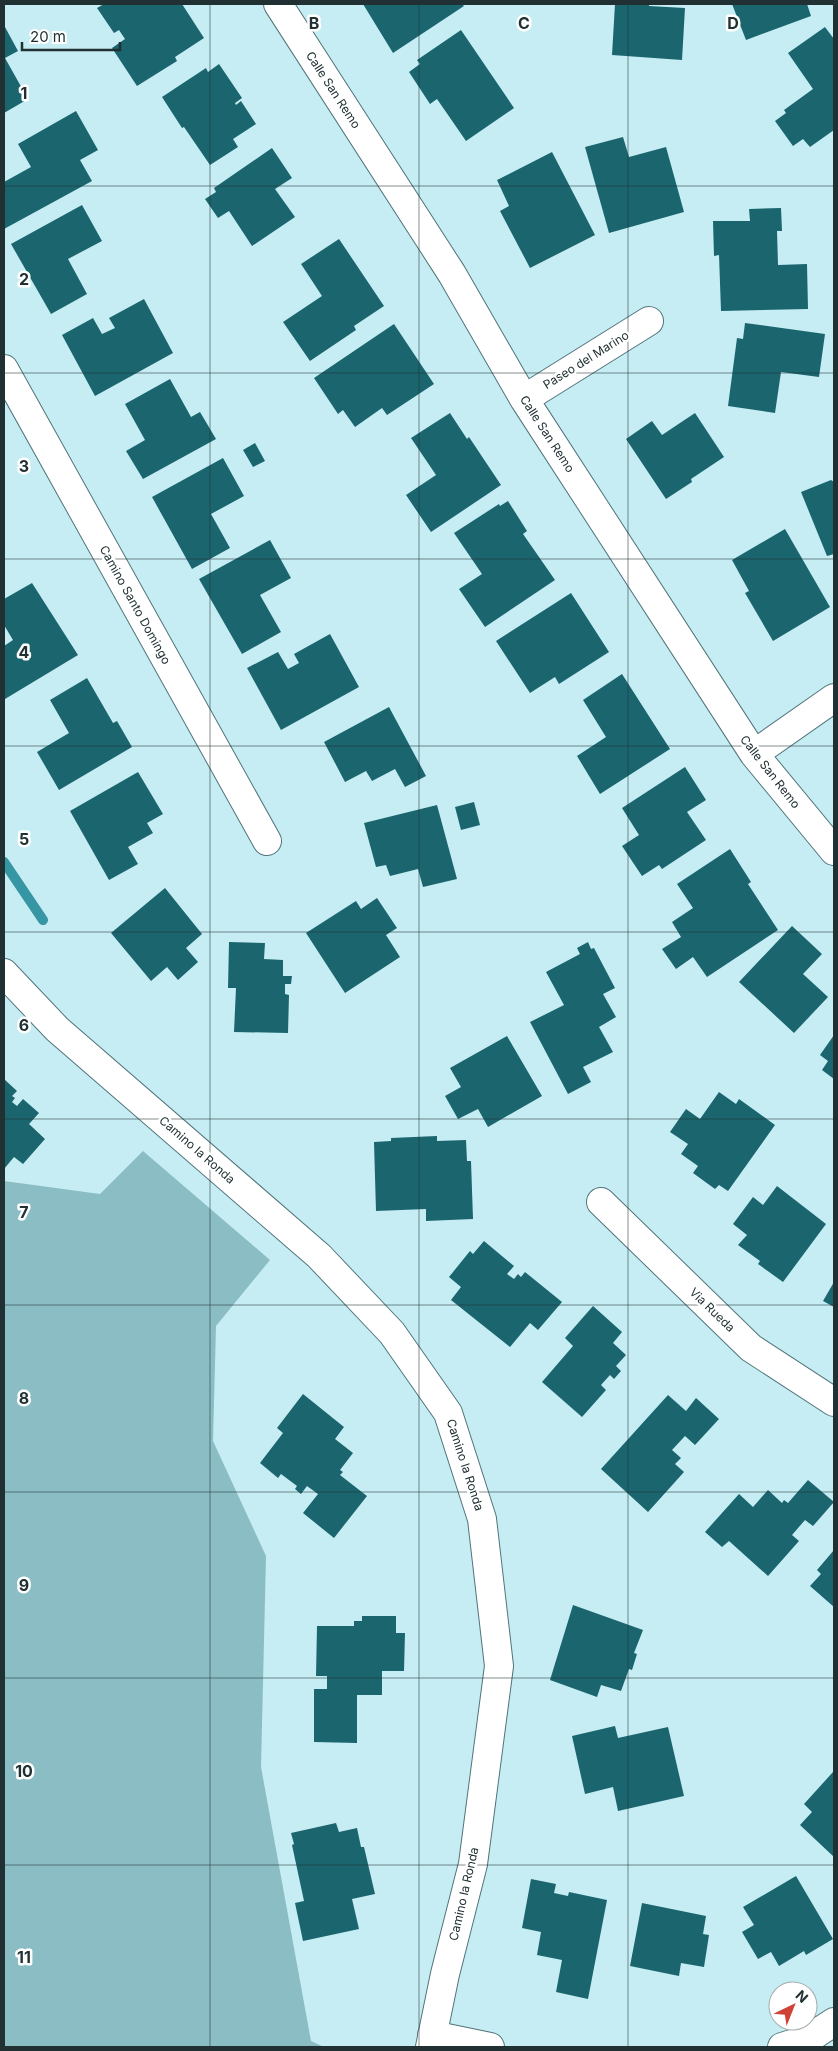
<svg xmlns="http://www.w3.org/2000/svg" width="838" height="2051" viewBox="0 0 838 2051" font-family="Inter,sans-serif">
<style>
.green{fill:#8bbdc5}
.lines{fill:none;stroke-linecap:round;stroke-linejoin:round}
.stream{stroke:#3796a3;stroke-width:10}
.building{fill:#1b656f}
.minor-casing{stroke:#51747a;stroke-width:30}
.minor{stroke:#fff;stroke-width:28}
.grid{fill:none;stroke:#213133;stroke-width:1;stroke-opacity:0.55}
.labels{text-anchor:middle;stroke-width:5;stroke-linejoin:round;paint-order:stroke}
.street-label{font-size:12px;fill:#213133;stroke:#fff}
.grid-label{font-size:16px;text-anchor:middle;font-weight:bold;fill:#213133;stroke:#fff;stroke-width:5;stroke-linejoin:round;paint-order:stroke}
</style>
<rect width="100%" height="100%" fill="#c6edf3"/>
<path class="green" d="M143,1151L270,1260L216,1326L213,1441L266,1556L261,1767L311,2041L324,2047H4V1181L100,1194Z"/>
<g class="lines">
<path class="stream" d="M4,862L43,920"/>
</g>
<path class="building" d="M104,4H182L204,38L175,57L177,61L137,86L112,48L125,39L119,30L114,33L97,8Z
M363,4H462L464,6L393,53Z
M615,4H649V6L685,8L682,60L612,55Z
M732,4H807L811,16L746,40Z
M5,27L18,51L5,58L28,99L4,113Z
M825,27L834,39V130L810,147L803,139L793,146L775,121L786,113L784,110L813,89L788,53Z
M461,30L514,108L466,141L437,99L430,104L409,72L420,64L417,60Z
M219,64L242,98L235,103L236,105L241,101L256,124L233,139L238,147L210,165L184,127L182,128L162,97L206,68L208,72Z
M76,111L98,150L80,160L92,181L4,229V182L31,167L18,144Z
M623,137L629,157L666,147L684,212L609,233L585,147Z
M272,148L292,178L275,189L295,217L252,246L229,211L218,218L205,199L216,192L214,188Z
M552,152L595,235L530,268L500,211L509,206L497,180Z
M82,205L102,241L68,259L87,294L51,314L11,244Z
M781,208L782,231H777L778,265L807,264L808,309L721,311L719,255L714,256L713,221H750L749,209Z
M339,239L384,306L354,326L356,330L310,361L283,322L322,296L301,264Z
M144,299L173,353L95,396L62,335L93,318L102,334L115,328L109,318Z
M745,323L825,334L819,377L781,372L775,413L728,406L737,338L743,339Z
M394,324L434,384L387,415L382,408L355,427L343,410L338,414L314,378Z
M170,379L191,417L200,412L216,439L143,479L126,451L145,440L125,404Z
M450,413L467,439L469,437L501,485L431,532L406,495L436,475L411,438Z
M695,413L724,457L691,479L692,482L666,499L626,439L652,421L662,435Z
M255,443L265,461L253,467L243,450Z
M223,458L244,496L211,514L230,548L192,569L152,497Z
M831,480L834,482V554L827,556L801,492Z
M508,501L527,531L523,534L555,580L485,627L459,589L482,574L454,533L499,504L500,506Z
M785,529L830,607L773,641L745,593L749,591L732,560Z
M270,540L291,578L260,595L281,632L242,654L199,579Z
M32,583L78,655L5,699L4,646L13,640L4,625V599Z
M571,593L609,652L559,684L555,677L530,693L496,641Z
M330,634L359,687L281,730L247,668L278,652L288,669L299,663L294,654Z
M622,674L670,749L600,794L577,756L606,737L583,700Z
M87,678L113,723L117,721L132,747L59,790L37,752L69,733L50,700Z
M389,707L426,776L405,787L395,769L372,781L366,771L345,782L324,742Z
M685,767L706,800L687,812L706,840L662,869L659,865L642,876L622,846L639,835L622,808Z
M138,772L163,814L147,823L153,833L128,847L138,864L109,880L70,811Z
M474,802L480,825L461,830L455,807Z
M437,805L457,879L423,887L418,869L390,876L386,865L376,867L364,823Z
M730,849L751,882L748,884L778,930L707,977L693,957L676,969L662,949L681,937L672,922L693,908L677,884Z
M165,888L202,934L186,948L198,962L178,980L167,967L151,981L111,933Z
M377,898L397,928L386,935L400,957L345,993L306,933L356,901L361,909Z
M792,926L822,954L803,974L828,997L794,1033L739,982Z
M229,942L265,943L264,959L283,960V976H292L291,984H285V994L289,995L288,1033L234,1032L236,988H228Z
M588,942L591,949L594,948L615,988L603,994L616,1017L599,1027L613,1052L583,1067L591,1082L568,1094L530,1022L564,1005L546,972L580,954L577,948Z
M834,1035V1079L822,1070L828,1061L820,1055Z
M507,1036L542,1096L488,1127L478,1109L458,1119L445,1096L461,1087L450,1068Z
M4,1079L17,1091L12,1096L15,1098L12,1102L17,1106L23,1099L39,1113L29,1124L45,1139L23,1164L14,1157L4,1169Z
M719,1092L736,1104L739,1099L775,1125L728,1191L719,1185L715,1189L693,1173L698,1166L681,1154L688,1144L670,1132L686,1109L700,1119Z
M437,1136V1141L466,1140L467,1161H471L473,1219L426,1221V1209L376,1211L374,1142L391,1141V1138Z
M777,1186L826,1224L783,1282L758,1264L760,1261L738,1245L747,1235L733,1224L753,1197L763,1205Z
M484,1241L514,1266L507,1274L514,1279L518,1274L521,1277L525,1272L562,1302L538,1330L530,1323L510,1347L451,1300L461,1287L449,1277L470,1251L473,1254Z
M834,1282V1307L823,1301Z
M593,1306L622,1332L613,1343L626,1355L616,1366L621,1371L614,1379L610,1375L601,1385L606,1390L582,1417L542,1382L573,1346L565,1338Z
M303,1394L344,1427L335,1439L353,1453L340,1470L343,1472L340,1475L367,1496L334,1538L303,1513L318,1494L307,1486L301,1494L295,1489L297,1486L281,1474L278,1478L260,1463L283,1433L277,1428Z
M668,1395L686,1411L696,1398L719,1419L695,1445L685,1436L672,1450L681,1458L675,1464L684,1472L648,1512L601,1469Z
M808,1480L834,1502L813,1526L805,1520L792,1535L799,1541L768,1576L729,1541L722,1547L705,1532L739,1494L753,1507L768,1490L782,1503L784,1500L788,1503Z
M834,1550V1607L810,1586L821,1574L817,1570Z
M573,1605L643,1630L634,1653L637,1654L632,1670L629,1669L621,1691L601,1685L597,1697L550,1680Z
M362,1616H396V1633H405L404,1671H382V1695H357V1743L314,1742V1689H327V1676H316L317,1626H354V1621H362Z
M615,1726L618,1738L668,1727L684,1796L618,1811L613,1787L585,1794L572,1736Z
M833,1772L834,1773V1857L800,1825L812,1812L804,1804Z
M336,1823L339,1832L357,1828L361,1847H364L375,1894L352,1899L359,1929L303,1941L295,1903L304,1901L292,1845L294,1844L291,1833Z
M796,1876L833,1939L806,1955L804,1951L779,1966L771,1952L758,1959L742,1932L754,1925L743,1907Z
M531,1879L556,1884L554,1893L568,1896L569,1892L607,1900L588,1999L556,1992L562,1960L537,1955L541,1932L522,1928Z
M642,1903L706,1916L703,1934L709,1935L704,1967L681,1963L679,1976L630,1966Z"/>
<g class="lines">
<defs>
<path id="minor" d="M278,4L452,274L524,399L754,754L834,851
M4,369L267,841
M524,399L649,321
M754,754L834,698
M4,973L57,1029L319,1256L392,1333L448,1413L482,1519L499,1666L473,1864L445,1974L430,2047
M601,1202L751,1348L834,1402
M432,2035L490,2047
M782,2047L808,2039L834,2022"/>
</defs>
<use href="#minor" class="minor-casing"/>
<use href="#minor" class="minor"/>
</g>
<path class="grid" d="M210,4V2047M419,4V2047M628,4V2047M4,186H834M4,373H834M4,559H834M4,746H834M4,932H834M4,1119H834M4,1305H834M4,1492H834M4,1678H834M4,1865H834"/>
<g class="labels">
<g class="street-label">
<text transform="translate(333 90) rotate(57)" y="4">Calle San Remo</text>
<text transform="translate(586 360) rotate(-32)" y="4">Paseo del Marino</text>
<text transform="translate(547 434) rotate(57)" y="4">Calle San Remo</text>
<text transform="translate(135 605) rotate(61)" y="4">Camino Santo Domingo</text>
<text transform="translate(770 772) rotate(52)" y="4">Calle San Remo</text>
<text transform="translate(197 1150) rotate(41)" y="4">Camino la Ronda</text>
<text transform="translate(712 1310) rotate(44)" y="4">Via Rueda</text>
<text transform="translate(465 1465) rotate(72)" y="4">Camino la Ronda</text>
<text transform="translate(464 1894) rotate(-77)" y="4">Camino la Ronda</text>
</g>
</g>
<g class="grid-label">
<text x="314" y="29">B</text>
<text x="524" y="29">C</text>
<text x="733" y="29">D</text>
<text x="24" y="99">1</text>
<text x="24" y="285">2</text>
<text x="24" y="472">3</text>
<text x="24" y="658">4</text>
<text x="24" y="845">5</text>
<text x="24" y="1031">6</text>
<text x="24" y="1218">7</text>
<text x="24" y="1404">8</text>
<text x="24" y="1591">9</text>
<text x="24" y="1777">10</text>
<text x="24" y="1963">11</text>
</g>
<rect width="838" height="2051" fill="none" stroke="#213133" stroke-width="10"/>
<g transform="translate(793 2006) rotate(43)"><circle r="24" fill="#ffffff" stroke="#a6adad"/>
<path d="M0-4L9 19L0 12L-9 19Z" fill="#cf4236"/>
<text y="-8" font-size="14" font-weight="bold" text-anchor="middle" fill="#213133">N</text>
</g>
<path d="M22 42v8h98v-8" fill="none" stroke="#213133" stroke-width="2.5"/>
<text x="30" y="42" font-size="15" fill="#213133" stroke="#ffffff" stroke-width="4" paint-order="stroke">20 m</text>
</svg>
